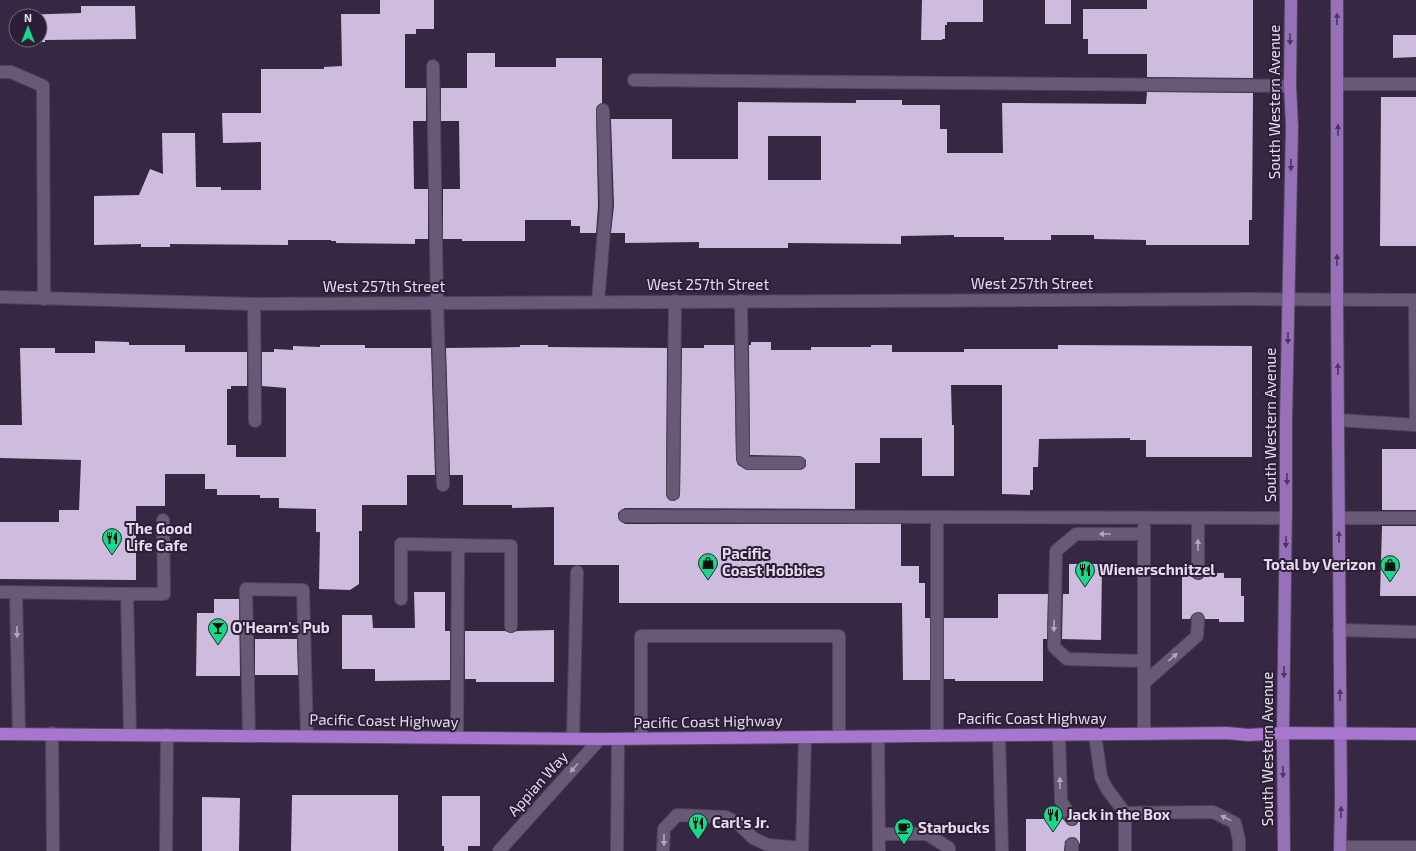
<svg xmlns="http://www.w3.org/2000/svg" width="1416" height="851" viewBox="0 0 1416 851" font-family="'Exo 2',sans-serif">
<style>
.building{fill:#cdbcdd;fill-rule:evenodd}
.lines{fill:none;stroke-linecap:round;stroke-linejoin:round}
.service-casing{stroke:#51455b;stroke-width:14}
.minor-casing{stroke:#51455b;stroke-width:14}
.primary-casing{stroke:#51455b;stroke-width:14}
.trunk-casing{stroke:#51455b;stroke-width:14}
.service{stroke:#685a77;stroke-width:12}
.minor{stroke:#685a77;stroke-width:12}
.primary{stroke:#9770ba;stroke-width:12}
.trunk{stroke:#a777d0;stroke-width:12}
.oneway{fill:#4c375e}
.oneway2{fill:#b2a7bd}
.labels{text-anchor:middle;stroke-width:4;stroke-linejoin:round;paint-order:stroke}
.street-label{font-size:15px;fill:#e4dbec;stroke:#2c1e37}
.poi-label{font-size:15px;font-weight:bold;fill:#e4dbec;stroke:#2c1e37;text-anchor:start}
</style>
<rect width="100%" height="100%" fill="#362842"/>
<path class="building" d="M380,0H434V29H416V34H405V88H426V121H413L414,189H428V239H415V244L336,243V241H331V240H288V245L170,244V247H141V244L94,245V196L139,195L150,169L163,174L162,133H195L196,187H221V190H261V142L223,143L222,113H261V69H324V67L342,66L341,14H380Z
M922,0H983V22H947V25H945V39H942V40H921Z
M1045,0H1071V24H1045Z
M1147,0H1253V78L1147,77V54H1088V39H1083V9H1147Z
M81,6H135L136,39L45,40V42H19V40H40V16H19V15L81,13Z
M1393,35H1416V57L1393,58Z
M467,53H495V67H556V58H602V103L597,106L596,110L598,206L596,233H580V226H571V220H525V241H462V239H443V189H460L459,121H441V88H467Z
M1147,92L1253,93L1252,220H1249V245H1146V240L1094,239V235H1051V240H1004V237H954V235L901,236V244L788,243V248H699V242L625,243V233H611L614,206L611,119H672V159H738V102L856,103V100H902V105H940V129H947V153H1003L1002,103L1146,104ZM768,136H821V180H768Z
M1381,97H1416V246H1380Z
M95,341L129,342V345H185V352H247V386H231V389H227V445H236V457H286V388L262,386V352H274V349L293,350V346L320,347V345H365V348H431L435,475H407V505H362V531H359V584L350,590L319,589L320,532H316V509L279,508V498H260V495H217V489H205V474H165V506H136V580L0,579V522H59V510H79L81,460L0,458V425H22L20,348H55V353H95Z
M751,342H771V350H811V347H871V345H892V352H964V349H1058V345L1252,346V457H1146V440H1130V438L1039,439L1038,467H1033V490H1030V495L1002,494V385H951L952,425H954V476H922V438H880V463H855V509L625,508L621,510L618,513V516L619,520L625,524H901V566H919V583H925V618H930V680H903L902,603H619V565H554V507L512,508V505H463V475H450L446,348L520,347V345H548V347L667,348L666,494L669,500L673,501L679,498L680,494L682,348H704V345H734L736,459L738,465L748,470H799L803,469L806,466V460L799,456L750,455L749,345H751Z
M1382,449H1416V510H1382Z
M1382,526H1416V596H1380Z
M1069,564H1102L1101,640L1062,639L1063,594H1069Z
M1182,573H1190L1192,577L1198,580L1202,579L1206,573H1224V578H1241V596H1244V622H1219V619H1205L1202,613L1198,612L1192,615L1190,619H1182Z
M414,592H445V631H450V680L375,681V669H342V615H372L373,628H415Z
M998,594H1048L1047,639H1043V681H955V679H944V618H998Z
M214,599H239L240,676H196L197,613H214Z
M554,630V682H476V679H465V631H505L511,633L517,631Z
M255,639H297L298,675H255Z
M292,795H398V851H291Z
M442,796H480V846H468V851H444V846H442Z
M202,797L240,798L239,851H202Z
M1026,819H1063L1068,825L1072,826L1076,825L1080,819V844L1076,838L1072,837L1065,841L1064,851H1026Z"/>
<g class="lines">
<defs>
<path id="service" d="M433,66L437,303L443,485
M0,72H11L43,86L44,299
M634,80L1290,86
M1338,84H1416
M1415,300L1416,425
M741,301L743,459L748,463H799
M598,302L606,206L603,110
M254,304L255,421
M1338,420L1415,425
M673,494L675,301
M625,516L1286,518
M937,517V736
M1198,518V573
M1339,518H1416
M0,592L127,594L130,734
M16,593L19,734
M127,594H164L163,520
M401,599V544L511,546V626
M1339,630L1416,632
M1144,661L1067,659L1054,647L1056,551L1076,534H1144
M1144,683L1197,636L1198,619
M52,733L53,851
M1144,734V527
M249,735L246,589L303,590L307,736
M999,735L1002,851
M1059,735L1061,801L1072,819
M1095,735L1101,777L1107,789L1125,813V851
M457,737L458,546
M878,737L879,851
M573,738L577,572
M641,738V636H839V737
M1125,813L1213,812L1235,823L1239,840V851
M879,834H927L949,848V851
M1340,847H1416
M166,851L167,735
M663,851L664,829L677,815L726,817L738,823L753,838L768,845L802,848
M802,851L805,737
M1072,851V844"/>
<path id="minor" d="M0,297L254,304L1249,299L1416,300
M499,851L600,739
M617,851L618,739"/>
<path id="primary" d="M1337,0V299L1341,800L1340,851
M1284,851L1283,733L1286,503V419L1292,126L1290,86L1291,0"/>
<path id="trunk" d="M0,734L600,739L1227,733L1248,735L1283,733L1416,734"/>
</defs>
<use href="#service" class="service-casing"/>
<use href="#minor" class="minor-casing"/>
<use href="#primary" class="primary-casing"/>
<use href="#trunk" class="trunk-casing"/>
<use href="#service" class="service"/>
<use href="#minor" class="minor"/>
<use href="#primary" class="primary"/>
<use href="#trunk" class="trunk"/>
</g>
<defs><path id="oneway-solid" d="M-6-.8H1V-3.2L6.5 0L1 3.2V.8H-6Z"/></defs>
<g class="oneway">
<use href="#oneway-solid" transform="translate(1337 19) rotate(-89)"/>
<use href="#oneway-solid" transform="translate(1290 39) rotate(90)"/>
<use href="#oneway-solid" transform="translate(1338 130) rotate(-90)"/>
<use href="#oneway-solid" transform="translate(1291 165) rotate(91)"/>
<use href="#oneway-solid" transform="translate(1337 260) rotate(-90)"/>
<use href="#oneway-solid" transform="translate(1288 338) rotate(91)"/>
<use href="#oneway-solid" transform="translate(1338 369) rotate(-91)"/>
<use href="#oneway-solid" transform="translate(1287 479) rotate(90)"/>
<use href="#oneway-solid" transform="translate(1339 537) rotate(-90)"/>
<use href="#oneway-solid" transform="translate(1286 542) rotate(91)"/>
<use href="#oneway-solid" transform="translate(1284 672) rotate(90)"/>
<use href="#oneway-solid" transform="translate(1340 695) rotate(-90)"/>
<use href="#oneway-solid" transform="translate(1283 772) rotate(90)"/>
<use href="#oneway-solid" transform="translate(1341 812) rotate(-88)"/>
</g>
<g class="oneway2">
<use href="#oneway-solid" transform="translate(1105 534) rotate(180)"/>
<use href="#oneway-solid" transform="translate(1198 545) rotate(-90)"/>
<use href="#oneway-solid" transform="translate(1054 626) rotate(92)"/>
<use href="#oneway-solid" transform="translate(17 632) rotate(89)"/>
<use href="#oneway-solid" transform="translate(1173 657) rotate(-41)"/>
<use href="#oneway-solid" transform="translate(574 768) rotate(132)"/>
<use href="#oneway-solid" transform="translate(1060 783) rotate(-92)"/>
<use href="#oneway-solid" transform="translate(1226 818) rotate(-154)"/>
<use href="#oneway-solid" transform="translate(664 840) rotate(90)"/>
</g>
<defs>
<symbol id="restaurant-pin" viewBox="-11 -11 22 30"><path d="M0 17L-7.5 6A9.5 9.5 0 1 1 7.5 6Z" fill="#16d989" stroke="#2c1e37"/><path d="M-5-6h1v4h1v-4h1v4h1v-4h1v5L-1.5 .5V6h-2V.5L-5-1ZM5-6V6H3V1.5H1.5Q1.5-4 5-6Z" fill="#111"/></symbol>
<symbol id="shop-pin" viewBox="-11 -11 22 30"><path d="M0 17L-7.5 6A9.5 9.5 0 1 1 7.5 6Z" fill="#16d989" stroke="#2c1e37"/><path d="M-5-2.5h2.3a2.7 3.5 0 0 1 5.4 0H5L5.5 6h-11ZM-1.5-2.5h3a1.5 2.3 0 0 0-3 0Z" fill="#111"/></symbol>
<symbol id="bar-pin" viewBox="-11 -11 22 30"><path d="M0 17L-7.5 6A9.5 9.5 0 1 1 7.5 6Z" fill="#16d989" stroke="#2c1e37"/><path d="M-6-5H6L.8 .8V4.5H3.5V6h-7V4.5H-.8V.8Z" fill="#111"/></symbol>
<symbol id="cafe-pin" viewBox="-11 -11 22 30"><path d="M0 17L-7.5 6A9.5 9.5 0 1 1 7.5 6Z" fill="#16d989" stroke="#2c1e37"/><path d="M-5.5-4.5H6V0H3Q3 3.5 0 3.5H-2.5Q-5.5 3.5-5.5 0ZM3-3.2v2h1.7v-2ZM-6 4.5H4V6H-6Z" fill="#111"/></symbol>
</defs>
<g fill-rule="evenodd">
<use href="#restaurant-pin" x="101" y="527" width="22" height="30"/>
<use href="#shop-pin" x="697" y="552" width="22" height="30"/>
<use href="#shop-pin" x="1379" y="554" width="22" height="30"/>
<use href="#restaurant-pin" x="1074" y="559" width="22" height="30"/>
<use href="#bar-pin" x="207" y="617" width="22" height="30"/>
<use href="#restaurant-pin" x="1042" y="804" width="22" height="30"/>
<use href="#restaurant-pin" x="687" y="812" width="22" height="30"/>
<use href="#cafe-pin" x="893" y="817" width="22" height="30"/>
</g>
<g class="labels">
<g class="street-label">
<text transform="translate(1275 102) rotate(-90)" y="5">South Western Avenue</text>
<text x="1032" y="289">West 257th Street</text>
<text x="708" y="290">West 257th Street</text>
<text x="384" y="292">West 257th Street</text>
<text transform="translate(1271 425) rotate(-90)" y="5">South Western Avenue</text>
<text x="1032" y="724">Pacific Coast Highway</text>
<text transform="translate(384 721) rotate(1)" y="5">Pacific Coast Highway</text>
<text transform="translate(708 722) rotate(-1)" y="5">Pacific Coast Highway</text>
<text transform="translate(1268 749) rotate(-90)" y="5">South Western Avenue</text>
<text transform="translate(538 784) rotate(-48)" y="5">Appian Way</text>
</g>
<g class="poi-label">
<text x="126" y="534">The Good<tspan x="126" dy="17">Life Cafe</tspan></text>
<text x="722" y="559">Pacific<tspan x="722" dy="17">Coast Hobbies</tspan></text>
<text x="1376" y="570" text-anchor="end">Total by Verizon</text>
<text x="1099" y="575">Wienerschnitzel</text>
<text x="232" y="633">O'Hearn's Pub</text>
<text x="1067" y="820">Jack in the Box</text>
<text x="712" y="828">Carl's Jr.</text>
<text x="918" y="833">Starbucks</text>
</g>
</g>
<g transform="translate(28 28)"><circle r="19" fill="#2c1e37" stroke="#766a7f"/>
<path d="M0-3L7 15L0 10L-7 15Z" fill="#16d989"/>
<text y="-6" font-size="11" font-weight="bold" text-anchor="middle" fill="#e4dbec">N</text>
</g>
</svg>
